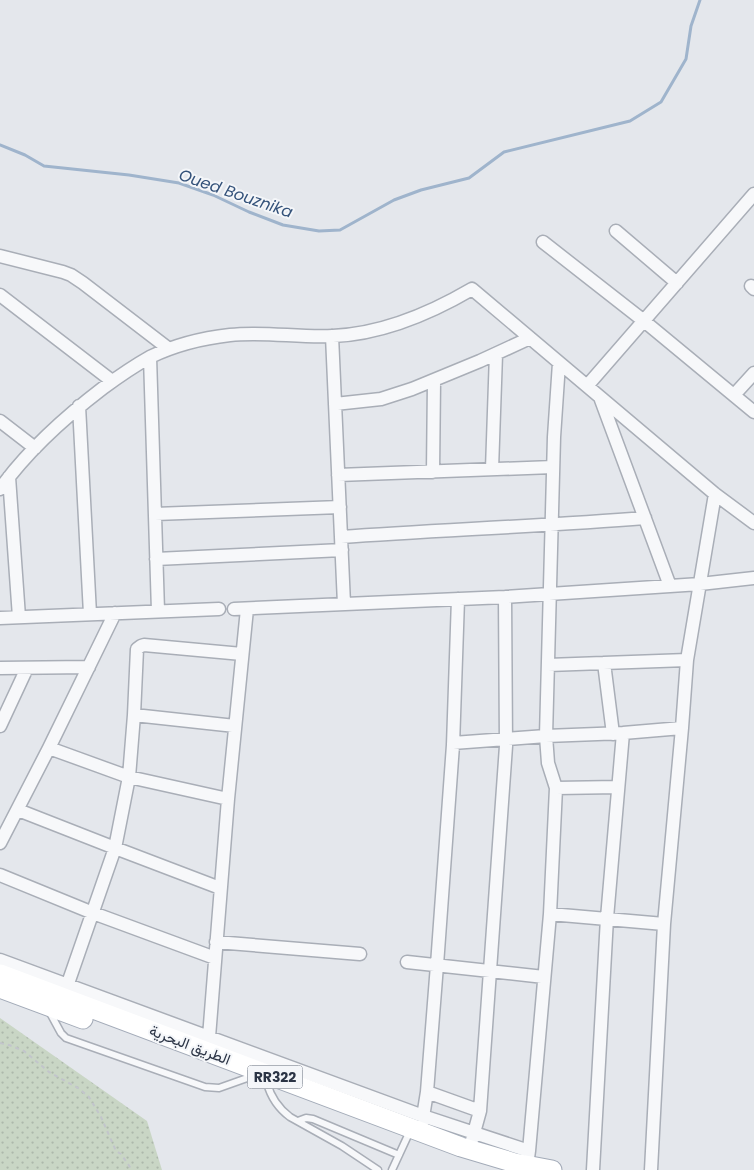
<svg xmlns="http://www.w3.org/2000/svg" width="754" height="1170" viewBox="0 0 754 1170" font-family="Poppins,Vazirmatn,sans-serif">
<style>
.grass{fill:url(#grass-dots)}
.lines{fill:none;stroke-linecap:round;stroke-linejoin:round}
.stream{stroke:#9fb4cc;stroke-width:3}
.lane-casing{stroke:#a9aeb7;stroke-width:9}
.street-casing{stroke:#a9aeb7;stroke-width:15}
.primary-casing{stroke:#a3abb8;stroke-width:21}
.path{stroke:#c2c5cb;stroke-width:2;stroke-dasharray:4 4;stroke-linecap:butt}
.lane{stroke:#f7f8fa;stroke-width:6}
.street{stroke:#f7f8fa;stroke-width:12}
.primary{stroke:#fff;stroke-width:19}
.labels{text-anchor:middle;stroke-width:4;stroke-linejoin:round;paint-order:stroke}
.shield{fill:#f4f6f9;stroke:#676e7b;stroke-width:1}
.shield-label{font-size:14px;font-weight:bold;fill:#2b3445}
.street-label{font-size:15px;fill:#2b3445;stroke:#f4f6f9}
.water-label{font-size:16px;font-style:italic;fill:#34527a;stroke:#f4f6f9}
</style>
<defs>
<pattern id="grass-dots" width="8" height="8" patternUnits="userSpaceOnUse" patternTransform="scale(1.25)"><rect width="8" height="8" fill="#c9d6c5"/><path d="M2 2h.1M6 6h.1" fill="none" stroke="#adb8ab" stroke-width="1.8" stroke-linecap="round"/></pattern>
</defs>
<rect width="100%" height="100%" fill="#e4e7ec"/>
<path class="grass" d="M0,1018L147,1121L162,1170H0Z"/>
<g class="lines">
<path class="stream" d="M0,145L25,155L44,166L129,175L179,183L213,195L249,212L283,225L319,231L340,230L394,200L421,190L469,178L504,152L630,121L661,102L686,59L691,26L700,0"/>
<defs>
<path id="lane" d="M49,1011L61,1033L66,1038L205,1087L219,1088L250,1077
M267,1083C271,1098 278,1108 290,1117L342,1146L378,1170
M298,1121L306,1118L313,1119L399,1155
M392,1170L410,1131"/>
<path id="street" d="M616,231L677,283
M543,242L644,321L754,412
M0,256L63,272L71,275L83,283L169,349
M751,286L754,289
M0,295L112,381
M332,336L344,604
M150,357L158,611
M587,386L754,194
M734,395L754,373
M601,400L670,586
M335,404L381,399L412,389L480,361L530,338
M79,406L90,614
M0,421L35,448
M492,469L496,354
M433,472L434,381
M338,475L553,467
M9,477L19,617
M0,489C28,450 65,417 103,388C118,377 134,366 150,357C175,345 203,338 230,335C263,331 300,338 333,336C381,334 431,313 472,289L715,494L754,523
M155,514L340,507
M341,537C442,530 544,526 645,518
M156,559L342,550
M234,609L505,597L700,584L754,578
M0,618L219,609
M604,663L613,734
M548,665L687,660
M0,668L89,667
M134,715L235,726
M0,726L27,668
M453,743L546,736L623,733L682,728
M49,748L129,777L228,799
M556,788L618,787
M18,810L115,848L220,888
M0,843L49,748L115,613
M0,875L93,913L215,958
M550,914L664,924
M216,942L360,954
M0,960L423,1116L529,1151
M407,962L544,977
M65,992L115,848L129,777L134,715L137,649L141,646L144,645L242,654
M207,1044L209,1037L228,799L247,609
M427,1092L480,1111
M422,1123L427,1092L437,965L453,745L458,599
M472,1140L480,1111L506,746L505,597
M527,1165L529,1151L550,914L556,788L548,763L546,736L554,437L559,363
M593,1170L607,918L623,733
M651,1170L664,924L682,728L687,660L715,494"/>
<path id="primary" d="M0,974L461,1147L515,1163L552,1170
M0,988L83,1019"/>
</defs>
<use href="#lane" class="lane-casing"/>
<use href="#street" class="street-casing"/>
<use href="#primary" class="primary-casing"/>
<path class="path" d="M0,1043L9,1045L24,1051L49,1072L78,1088L89,1097L101,1117L116,1151L121,1154L132,1170"/>
<use href="#lane" class="lane"/>
<use href="#street" class="street"/>
<use href="#primary" class="primary"/>
</g>
<g class="labels">
<rect class="shield" x="247.5" y="1065.5" width="55" height="23" rx="4"/>
<g class="shield-label">
<text x="275" y="1082">RR322</text>
</g>
<g class="street-label">
<text transform="translate(190 1045) rotate(21)" y="5">الطريق البحرية</text>
</g>
<g class="water-label">
<text transform="translate(236 193) rotate(19)" y="6">Oued Bouznika</text>
</g>
</g>
</svg>
